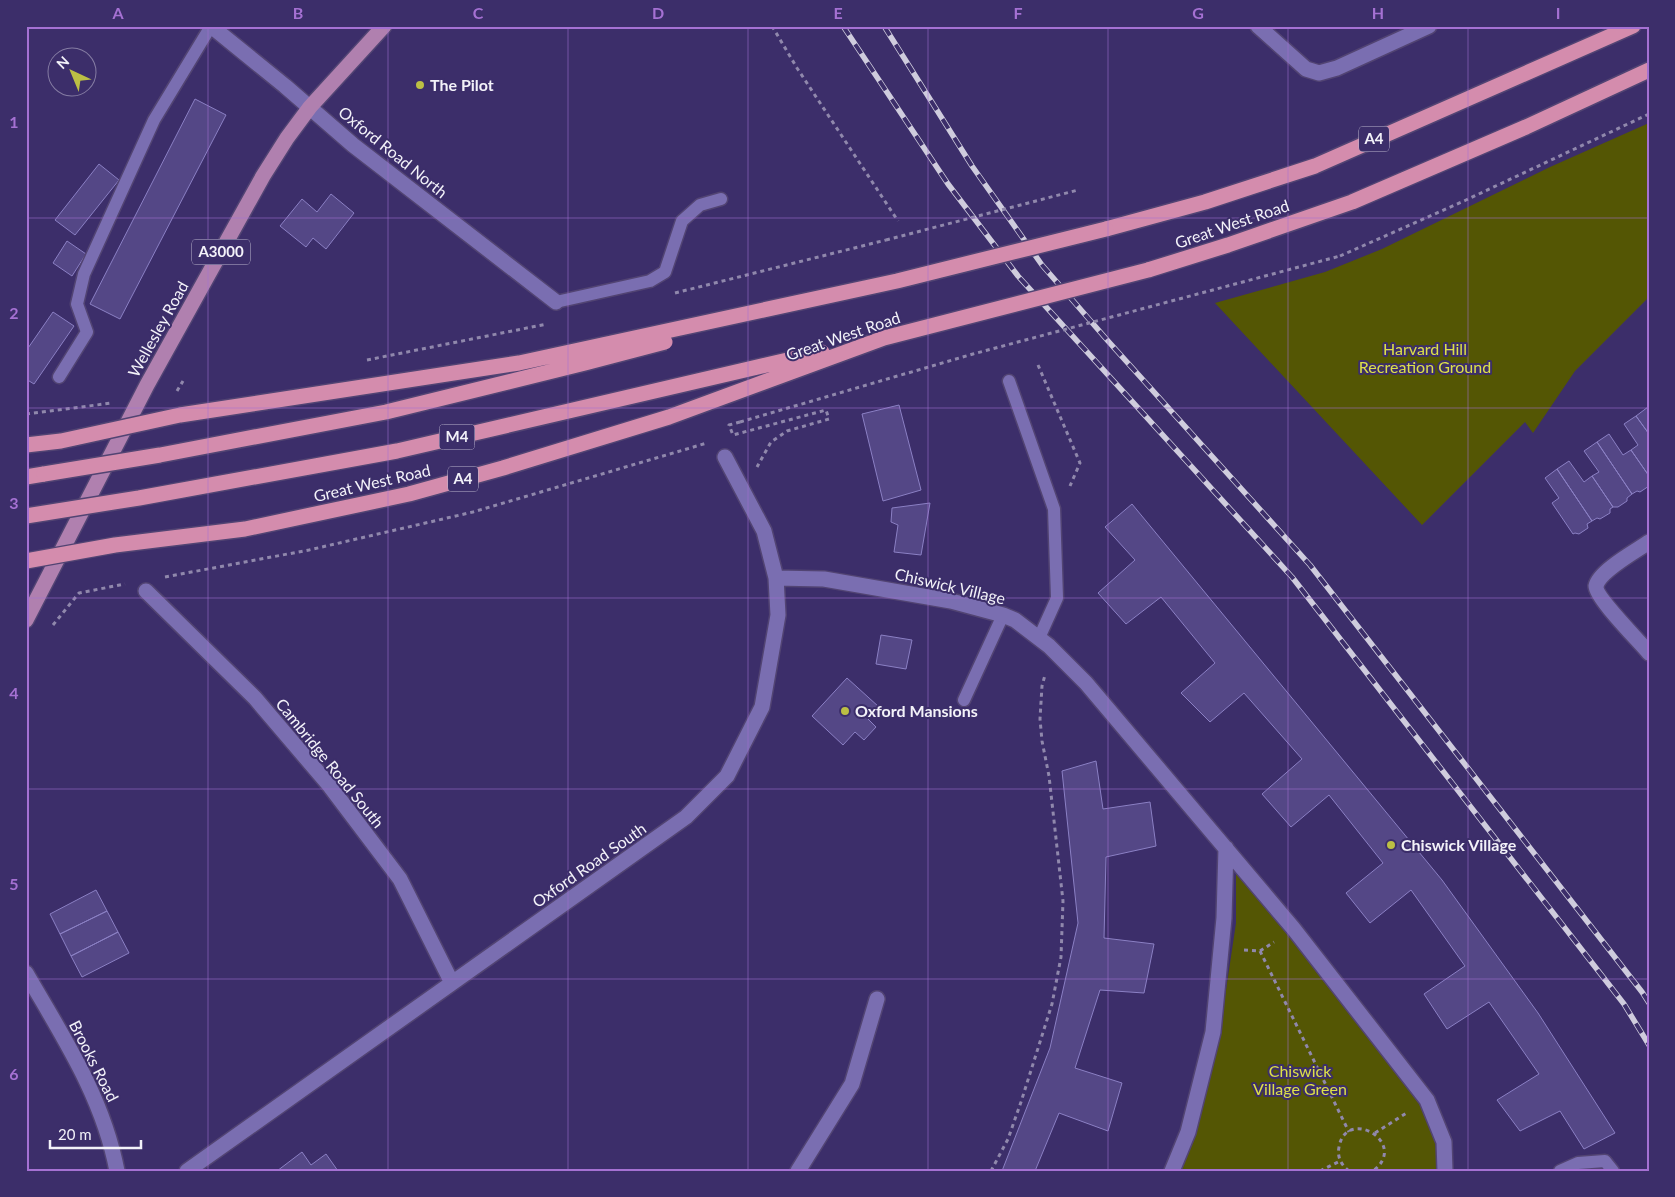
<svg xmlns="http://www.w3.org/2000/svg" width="1675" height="1197" viewBox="0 0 1675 1197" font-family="Lato,sans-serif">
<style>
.green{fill:#545604}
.building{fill:#544786;stroke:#8b80c4}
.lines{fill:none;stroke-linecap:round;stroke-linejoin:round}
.lane-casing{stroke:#524473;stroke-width:15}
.street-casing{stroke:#524473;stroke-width:18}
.primary-casing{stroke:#524473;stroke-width:18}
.highway-casing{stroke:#524473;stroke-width:18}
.path{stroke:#9088ac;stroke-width:3;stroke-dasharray:4 4;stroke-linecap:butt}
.lane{stroke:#7a6eb1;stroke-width:12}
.street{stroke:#7a6eb1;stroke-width:15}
.primary{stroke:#b080af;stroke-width:15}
.highway{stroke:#d48cad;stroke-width:15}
.rail-casing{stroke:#cfccdd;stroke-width:5.5}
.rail{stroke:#3c2e6a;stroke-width:4;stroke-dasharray:11;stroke-linecap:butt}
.highway-bridge-casing{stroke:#524473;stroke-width:18;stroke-linecap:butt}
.path-bridge{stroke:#9088ac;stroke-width:3;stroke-dasharray:4 4;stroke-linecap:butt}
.highway-bridge{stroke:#d48cad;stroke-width:15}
.grid{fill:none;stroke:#a571d3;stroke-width:1;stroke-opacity:0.55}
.poi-dot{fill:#bcbf44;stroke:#3c2e6a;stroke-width:2}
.labels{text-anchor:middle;stroke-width:4;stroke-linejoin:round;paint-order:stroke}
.shield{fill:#3c2e6a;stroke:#bcb7ce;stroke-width:1}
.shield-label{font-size:15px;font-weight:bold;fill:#f3f2f9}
.poi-label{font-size:16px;font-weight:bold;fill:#f3f2f9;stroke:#3c2e6a;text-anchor:start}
.street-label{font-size:16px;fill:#f3f2f9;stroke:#3c2e6a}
.park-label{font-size:16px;fill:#dde049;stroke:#3c2e6a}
.neatline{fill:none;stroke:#a571d3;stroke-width:2}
.grid-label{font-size:16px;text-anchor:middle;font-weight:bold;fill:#a571d3}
</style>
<rect width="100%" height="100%" fill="#3c2e6a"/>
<path class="green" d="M1649,123V297L1575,371L1533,433L1525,422L1422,525L1215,303L1325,272L1382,249L1550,167Z
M1236,865L1428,1087L1445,1137L1452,1171H1177L1219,1037L1236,923Z"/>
<path class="building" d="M195,99L226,115L120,319L90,304Z
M99,164L119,180L75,235L55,220Z
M331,194L354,213L326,249L313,238L306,247L280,226L302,199L317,212Z
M67,241L86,254L72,276L53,263Z
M53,312L74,326L34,384L26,379V351Z
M899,405L921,490L883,501L862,414Z
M1648,407L1649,408V434L1636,416Z
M1636,416L1649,434V476L1631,450L1638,445L1624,424Z
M1609,434L1623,455L1631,450L1649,476V486L1640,492L1637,491L1632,494L1597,442Z
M1597,442L1632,494L1627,498V501L1618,507H1613L1592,476L1599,472L1584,451Z
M1569,461L1584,482L1592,476L1613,507L1610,509V513L1600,519L1597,518L1592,521L1557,469Z
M1557,469L1592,521L1587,524L1588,528L1579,534L1575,533L1573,534L1552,503L1559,498L1545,478Z
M930,503L921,555L894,552L898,525L891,522L892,508Z
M1132,504L1442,880L1538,1013L1615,1133L1584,1149L1560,1111L1520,1131L1497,1100L1539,1074L1489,1002L1447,1029L1424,994L1465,966L1411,890L1370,923L1346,893L1383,863L1329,795L1291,827L1262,794L1302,759L1244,693L1210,722L1181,693L1215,663L1161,597L1126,624L1098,593L1135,560L1105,527Z
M881,635L912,640L906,669L876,664Z
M847,678L879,707L868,719L876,727L864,740L855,732L843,745L812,716Z
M1096,761L1103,809L1150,802L1156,846L1106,857L1104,938L1154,944L1144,993L1100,990L1075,1068L1122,1083L1108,1131L1059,1113L1035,1171H1002L1050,1048L1078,923L1062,771Z
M96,890L107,911L60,934L50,914Z
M107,911L118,932L71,956L60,934Z
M118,932L129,953L82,977L71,956Z
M302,1152L311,1165L326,1154L338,1171H277Z"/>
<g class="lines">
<defs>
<path id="lane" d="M556,302L650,281L665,272L682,221L700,205L721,199
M59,377L87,332L77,304L84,274L154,120L211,26
M1009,381L1054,509L1057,598L1039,638
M964,700L1003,615
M1560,1171L1578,1163L1605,1161L1613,1171"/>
<path id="street" d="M211,26L285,86L353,145L556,302
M1258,26L1306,69L1319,73L1337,68L1429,26
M1649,542C1636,551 1599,571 1596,586C1595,597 1640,642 1649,653
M776,578L824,579L951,601L1003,615L1015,620L1049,646L1086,683L1293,928L1427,1100L1444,1142L1445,1171
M146,591L255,698L329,785L400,879L452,983
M26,973C63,1037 103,1097 117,1171
M187,1171L686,817L727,776L762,707L778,615L776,578L764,531L725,457
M798,1171L852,1084L877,999
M1172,1171L1188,1132L1213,1032L1224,918L1226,848"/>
<path id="primary" d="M26,620L147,385L263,176L287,138L310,107L384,26"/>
<path id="highway" d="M1106,229L1205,202L1315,166L1633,26
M1148,270L1228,245L1352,202L1526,127L1649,70
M26,477L44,474"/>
</defs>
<use href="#lane" class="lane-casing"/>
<use href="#street" class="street-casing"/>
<use href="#primary" class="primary-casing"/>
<use href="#highway" class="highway-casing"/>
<path class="path" d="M772,26L797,68L898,221
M1340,256L1466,200L1649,114
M675,293L886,240
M367,360L547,324
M1038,365L1080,463L1070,486
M177,391L183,381
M26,414L112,403
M740,422L729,425L733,435L826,410L829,419L787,431L771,442L757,467
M165,577L309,550L473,512L707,443
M53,625L79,593L125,584
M1244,950L1260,951L1349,1132
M1260,951L1274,942
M1375,1133L1408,1112
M991,1171L1008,1139L1021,1102L1052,1004L1061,957L1063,901L1049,776L1042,741L1040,719L1042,686L1045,675
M1320,1171L1340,1161
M1349,1171C1341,1165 1337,1157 1339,1147C1346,1106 1410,1143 1373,1171"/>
<use href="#lane" class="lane"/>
<use href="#street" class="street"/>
<use href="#primary" class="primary"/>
<use href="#highway" class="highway"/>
<defs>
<path id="rail" d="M843,26L948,184L1018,276L1292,577L1624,1004L1649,1045
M884,26L972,166L1042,265L1108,341L1310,565L1642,992L1649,1003"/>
</defs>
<use href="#rail" class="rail-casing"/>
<use href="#rail" class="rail"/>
<defs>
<path id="highway-bridge" d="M26,445L61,441L180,415L519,363L897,281L1106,229
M44,474L160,455L386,412L585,363L665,342
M26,516L139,498L397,451L822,352
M26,561L115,545L245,529L409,494L503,468L669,417L884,338L1148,270"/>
</defs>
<use href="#highway-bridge" class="highway-bridge-casing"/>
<path class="path-bridge" d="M886,240L1078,190
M740,422L973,354L1340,256"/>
<use href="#highway-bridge" class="highway-bridge"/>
</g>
<path class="grid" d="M208,26V1171M388,26V1171M568,26V1171M748,26V1171M928,26V1171M1108,26V1171M1288,26V1171M1468,26V1171M26,218H1649M26,408H1649M26,598H1649M26,789H1649M26,979H1649"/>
<g class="poi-dot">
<circle cx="420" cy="85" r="5"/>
<circle cx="845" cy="711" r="5"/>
<circle cx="1391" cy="845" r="5"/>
</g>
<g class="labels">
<g class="shield">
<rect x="1359" y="126.5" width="30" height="25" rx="4"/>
<rect x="192" y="239.5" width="58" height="25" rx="4"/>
<rect x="439.5" y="424.5" width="35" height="25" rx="4"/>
<rect x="448" y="466.5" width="30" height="25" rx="4"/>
</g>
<g class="shield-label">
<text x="1374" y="144">A4</text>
<text x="221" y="257">A3000</text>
<text x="457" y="442">M4</text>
<text x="463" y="484">A4</text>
</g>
<g class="poi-label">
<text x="430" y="91">The Pilot</text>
<text x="855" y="717">Oxford Mansions</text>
<text x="1401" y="851">Chiswick Village</text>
</g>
<g class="street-label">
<text transform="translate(393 152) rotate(39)" y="6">Oxford Road North</text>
<text transform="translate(1232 224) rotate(-19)" y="6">Great West Road</text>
<text transform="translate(158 329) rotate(-61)" y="6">Wellesley Road</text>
<text transform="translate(843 336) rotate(-19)" y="6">Great West Road</text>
<text transform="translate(372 483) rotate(-13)" y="6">Great West Road</text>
<text transform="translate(950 586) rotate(13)" y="6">Chiswick Village</text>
<text transform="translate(330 763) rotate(51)" y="6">Cambridge Road South</text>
<text transform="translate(589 865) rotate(-35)" y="6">Oxford Road South</text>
<text transform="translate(94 1061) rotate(63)" y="6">Brooks Road</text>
</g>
<g class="park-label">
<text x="1425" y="355">Harvard Hill<tspan x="1425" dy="18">Recreation Ground</tspan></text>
<text x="1300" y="1077">Chiswick<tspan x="1300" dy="18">Village Green</tspan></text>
</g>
</g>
<rect width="1675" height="1197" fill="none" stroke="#3c2e6a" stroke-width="55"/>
<g transform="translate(72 72) rotate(316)"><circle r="24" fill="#3c2e6a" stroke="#857ca3"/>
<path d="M0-4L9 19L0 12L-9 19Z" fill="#bcbf44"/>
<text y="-8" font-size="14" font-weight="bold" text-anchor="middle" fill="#f3f2f9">N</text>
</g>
<path d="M50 1140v8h91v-8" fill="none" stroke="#f3f2f9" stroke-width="2.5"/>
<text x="58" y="1140" font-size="15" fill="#f3f2f9" stroke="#3c2e6a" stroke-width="4" paint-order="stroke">20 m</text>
<rect x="28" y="28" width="1620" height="1142" class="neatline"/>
<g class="grid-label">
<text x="118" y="19">A</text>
<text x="298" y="19">B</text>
<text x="478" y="19">C</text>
<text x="658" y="19">D</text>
<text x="838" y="19">E</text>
<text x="1018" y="19">F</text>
<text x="1198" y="19">G</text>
<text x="1378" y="19">H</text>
<text x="1558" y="19">I</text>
<text x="14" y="128">1</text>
<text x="14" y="319">2</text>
<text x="14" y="509">3</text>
<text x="14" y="699">4</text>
<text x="14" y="890">5</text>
<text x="14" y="1080">6</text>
</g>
</svg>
